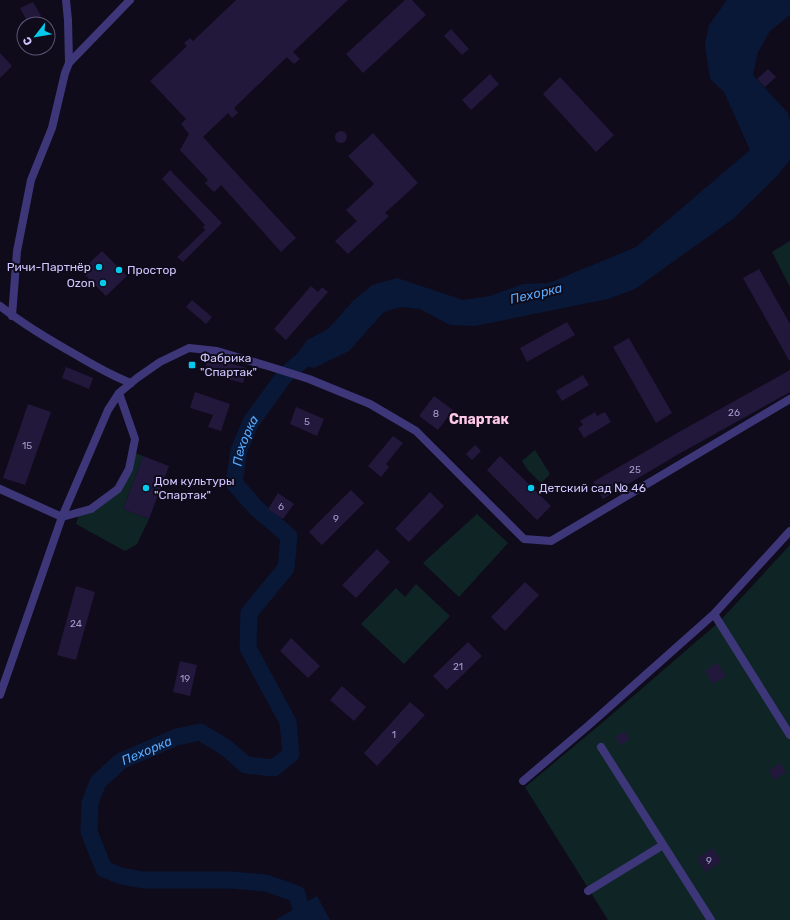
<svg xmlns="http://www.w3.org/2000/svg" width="790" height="920" viewBox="0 0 790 920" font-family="Rubik,sans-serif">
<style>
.green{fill:#0f2525}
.water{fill:#091837}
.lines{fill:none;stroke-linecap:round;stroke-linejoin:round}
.river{stroke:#091837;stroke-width:17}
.building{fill:#21183c}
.street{stroke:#3d377a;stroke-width:8}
.poi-dot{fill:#05caec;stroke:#0f0b1b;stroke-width:1.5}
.labels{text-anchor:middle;stroke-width:4;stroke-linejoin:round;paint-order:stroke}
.number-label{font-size:10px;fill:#a49bce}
.poi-label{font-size:12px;fill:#d0c7fe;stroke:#0f0b1b;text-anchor:start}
.water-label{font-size:13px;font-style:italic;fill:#57a8fb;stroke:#0f0b1b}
.quarter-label{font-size:14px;font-weight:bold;fill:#fec9e8;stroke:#0f0b1b}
</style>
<rect width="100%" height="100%" fill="#0f0b1b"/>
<path class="green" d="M790,241V287L772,252Z
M535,450L550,474L541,483L527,469L522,461Z
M133,452L143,456L123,509L149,519L137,544L125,551L76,524L80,511L118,488Z
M477,514L508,543L459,597L423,563Z
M790,545V920H608L525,787L602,723L719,622Z
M416,584L450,616L404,664L361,624L396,588L405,597Z"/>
<path class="water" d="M727,0H790V15L770,31L758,52L753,75L788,113L790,120V160L776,177L733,219L635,289L608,299L475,326L450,325L420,309L401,307L384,312L349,351L314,368L291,362L307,340L328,329L353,301L372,285L397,278L463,300L490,296L523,284L549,283L636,247L750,150L724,92L710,79L705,45L709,25Z
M317,896L330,920H277V919Z"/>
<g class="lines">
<path class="river" id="s1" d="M304,920L297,894L266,883L231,880H143L121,876L104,869L89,832L90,803L98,782L121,761L177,737L200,732L225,747L246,765L274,768L291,754L288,722L248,648L249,613L286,568L289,536L257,509L234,483L239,450L251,422L285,375L316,349"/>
</g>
<path class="building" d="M236,0H348L293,52L300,59L294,64L287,57L234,108L238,113L232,118L228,113L203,137L296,238L281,252L221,185L214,192L205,183L208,180L180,150L189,134L181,124L186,119L150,81L187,46L184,43L190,38L193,41Z
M405,0H412L426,15L363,73L346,54Z
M33,2L41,16L28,23L20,8Z
M451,29L469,49L462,55L444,36Z
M0,53L12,66L0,78Z
M768,69L776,77L765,87L757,79Z
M490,74L499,84L471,110L462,100Z
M560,77L614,135L596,152L543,94Z
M335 137a6 6 0 1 1 12 0a6 6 0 1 1-12 0Z
M373,133L418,183L385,213L389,216L348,254L335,241L357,221L346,210L374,184L348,156Z
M170,170L222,223L183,262L177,257L205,230L203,227L205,225L162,179Z
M102,251L127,276L106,296L81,271Z
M759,269L790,324V362L743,278Z
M311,286L318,292L322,287L328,292L286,340L274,329Z
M192,300L212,317L206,324L186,307Z
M567,322L575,335L527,362L520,348Z
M629,338L672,413L656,423L613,347Z
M208,357L247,368L243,383L204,373Z
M66,367L93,378L89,389L62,378Z
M790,370V392L677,455L603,499L593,482L679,432Z
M583,375L589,385L562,401L556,391Z
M195,392L230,404L221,431L208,427L213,415L190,408Z
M434,396L453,410L438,430L419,416Z
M28,404L51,412L25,485L3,478Z
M296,407L324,419L317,436L290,424Z
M595,412L597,416L605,412L611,422L584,438L578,428L583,425L580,421Z
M393,436L403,443L386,464L389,467L381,477L368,466Z
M475,445L481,451L472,460L466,454Z
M143,456L169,466L149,519L123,509Z
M500,456L551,506L537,520L487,470Z
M351,490L364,503L322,545L309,532Z
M430,492L444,506L409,542L395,529Z
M278,493L294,504L283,519L268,509Z
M377,549L390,562L356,598L342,585Z
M525,582L539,595L505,631L491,617Z
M76,586L95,592L76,660L57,655Z
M291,638L320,666L308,678L280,651Z
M468,642L482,656L447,690L433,676Z
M180,661L197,665L190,696L173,692Z
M717,663L726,676L713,684L705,671Z
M342,686L366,707L354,721L330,700Z
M410,702L425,715L377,766L364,753Z
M624,731L630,739L621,745L615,737Z
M780,763L786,772L775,780L769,771Z
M713,848L721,862L705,872L697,858Z"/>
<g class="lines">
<path class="street" d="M66,0L68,20L69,63L130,0
M0,306C24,325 51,341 78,356C95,366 112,376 131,383
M12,316L17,251L31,180L52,128L65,73L69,63
M0,489L62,517L91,509L118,489L129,469L135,439L119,393
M714,614L790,735
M0,695L62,517L108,410L119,393L137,378L160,362L189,348L217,351L271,367L309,379L370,404L416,431L524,539L551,541L790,399
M601,747L711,920
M523,781L589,725L714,614L790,531
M588,891L663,845"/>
</g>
<g class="poi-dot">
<circle cx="99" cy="267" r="4"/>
<circle cx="119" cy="270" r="4"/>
<circle cx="103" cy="283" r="4"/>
<rect x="188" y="361" width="8" height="8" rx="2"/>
<circle cx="146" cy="488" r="4"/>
<circle cx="531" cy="488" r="4"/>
</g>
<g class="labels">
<g class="number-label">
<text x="734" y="416">26</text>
<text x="436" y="417">8</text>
<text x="307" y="425">5</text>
<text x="27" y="449">15</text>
<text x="635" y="473">25</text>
<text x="281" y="510">6</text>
<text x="336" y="522">9</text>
<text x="76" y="627">24</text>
<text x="458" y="670">21</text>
<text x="185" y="682">19</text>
<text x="394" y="738">1</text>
<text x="709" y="864">9</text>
</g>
<g class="poi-label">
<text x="91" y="271" text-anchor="end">Ричи-Партнёр</text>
<text x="127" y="274">Простор</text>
<text x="95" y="287" text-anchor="end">Ozon</text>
<text x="200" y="362">Фабрика<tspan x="200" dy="14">"Спартак"</tspan></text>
<text x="154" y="485">Дом культуры<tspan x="154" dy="14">"Спартак"</tspan></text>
<text x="539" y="492">Детский сад № 46</text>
</g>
<g class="water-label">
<text transform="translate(536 293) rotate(-13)" y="5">Пехорка</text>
<text dy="5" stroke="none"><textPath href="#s1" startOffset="900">Пехорка</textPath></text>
<text dy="5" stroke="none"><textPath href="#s1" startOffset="374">Пехорка</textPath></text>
</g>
<g class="quarter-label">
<text x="479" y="424">Спартак</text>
</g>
</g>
<g transform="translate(36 36) rotate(239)"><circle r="19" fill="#0f0b1b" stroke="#5c5676"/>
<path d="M0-3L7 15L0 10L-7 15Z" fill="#05caec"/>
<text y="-6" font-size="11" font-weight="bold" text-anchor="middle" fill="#d0c7fe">С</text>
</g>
</svg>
